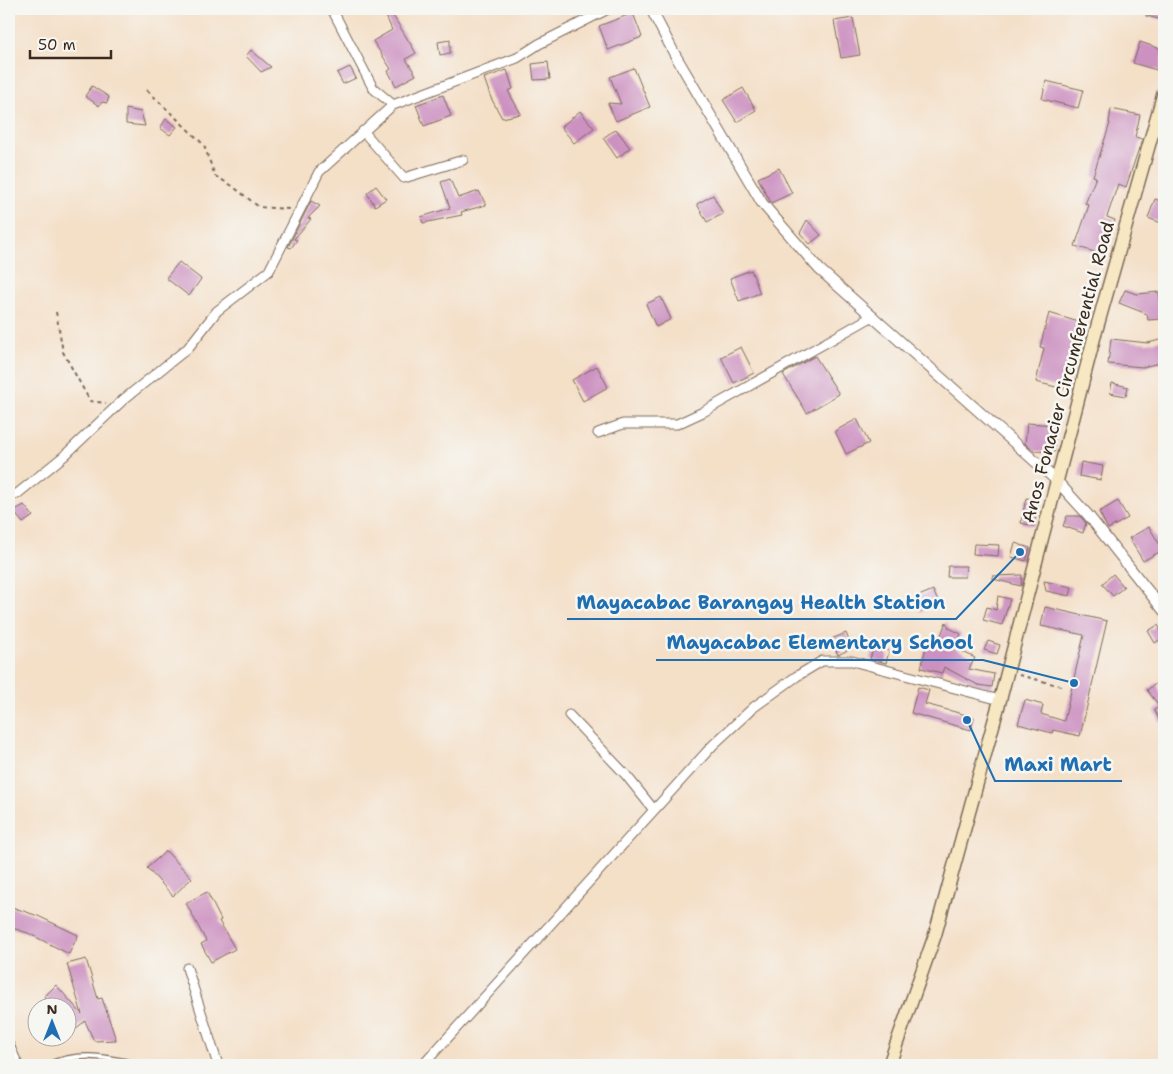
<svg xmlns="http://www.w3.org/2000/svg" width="1173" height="1074" viewBox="0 0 1173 1074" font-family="'Shantell Sans',sans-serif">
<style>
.building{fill:#cc91c1}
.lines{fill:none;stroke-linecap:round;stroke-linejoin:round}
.service-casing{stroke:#7c6959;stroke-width:7}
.minor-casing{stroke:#7c6959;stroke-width:11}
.tertiary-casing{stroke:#7c6959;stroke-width:12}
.secondary-casing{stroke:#7c6959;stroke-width:15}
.path{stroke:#7c6959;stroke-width:2;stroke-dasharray:4 4;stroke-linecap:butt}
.service{stroke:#fff;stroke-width:4.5}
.minor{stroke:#fff;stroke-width:9}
.tertiary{stroke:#fff;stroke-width:10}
.secondary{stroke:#f7e8c3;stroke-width:12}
.labels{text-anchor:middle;stroke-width:5;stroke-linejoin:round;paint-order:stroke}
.street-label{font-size:18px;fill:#3b2a1e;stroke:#f6f6f2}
.leader{fill:none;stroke:#1f6fb2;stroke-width:2}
.callout-dot{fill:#1f6fb2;stroke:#f6f6f2;stroke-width:2}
.callout-label{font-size:19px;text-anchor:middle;font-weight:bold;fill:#1f6fb2;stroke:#f6f6f2;stroke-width:5;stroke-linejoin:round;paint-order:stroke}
</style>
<rect width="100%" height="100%" fill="#f6f6f2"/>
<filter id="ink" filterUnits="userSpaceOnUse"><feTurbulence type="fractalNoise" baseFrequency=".02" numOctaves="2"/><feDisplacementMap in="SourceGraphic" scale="10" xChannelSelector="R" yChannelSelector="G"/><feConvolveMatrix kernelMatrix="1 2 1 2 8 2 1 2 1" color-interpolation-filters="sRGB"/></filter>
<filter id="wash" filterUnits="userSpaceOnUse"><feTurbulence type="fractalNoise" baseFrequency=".0096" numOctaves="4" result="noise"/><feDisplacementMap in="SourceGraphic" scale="20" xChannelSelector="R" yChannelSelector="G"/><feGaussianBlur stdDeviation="1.12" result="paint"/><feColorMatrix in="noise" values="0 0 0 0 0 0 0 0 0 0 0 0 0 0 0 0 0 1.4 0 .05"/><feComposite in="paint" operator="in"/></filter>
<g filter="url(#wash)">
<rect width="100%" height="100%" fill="#f4dfc7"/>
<g id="blocks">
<path class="building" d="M383,9H389L416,53L406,59L416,75L396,86L388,71L391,69L373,41L392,30Z
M1148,9H1164V20L1146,16Z
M633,13L642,37L608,50L599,26Z
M853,18L860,55L841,58L834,21Z
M450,40V53L440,55L438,42Z
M1140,42L1164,50L1160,71L1133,63Z
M251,50L271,67L261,72L246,56Z
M548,62L550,79L534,80L532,64Z
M350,67L356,78L343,84L337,73Z
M634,68L650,107L616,121L608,103L621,104L610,77Z
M507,70L513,89L508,91L521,114L502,118L491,98L484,78Z
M1046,81L1083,90L1078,108L1042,99Z
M92,86L109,97L107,103L102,102L99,106L85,96Z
M743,88L756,110L737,122L723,100Z
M443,95L451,116L424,126L416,105Z
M126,109L141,112L145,126L126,124Z
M1111,109L1140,115L1135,137L1142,139L1126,187L1118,184L1107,217L1115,220L1104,255L1075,246L1089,205L1085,204L1096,177L1093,176L1110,123H1109Z
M580,111L594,128L574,143L561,127Z
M166,119L177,127L170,135L160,128Z
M616,129L630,148L617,158L603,138Z
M779,168L792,193L771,203L758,178Z
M450,179L458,198L479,191L486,205L461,212L462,215L423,223L421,217L450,208L441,182Z
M376,186L386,199L375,206L367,193Z
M713,195L723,214L707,222L697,204Z
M1155,199L1164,202V224L1148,218Z
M311,201L320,206L308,218L311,219L294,239L297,240L291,248L288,247Z
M807,220L821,235L810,244L800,233Z
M179,262L201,279L189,296L166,278Z
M751,270L760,293L739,301L730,278Z
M1125,290L1137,294L1159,292L1162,319L1148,320L1147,314L1119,303Z
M661,297L671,319L656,327L646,304Z
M1049,313L1082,323L1064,389L1036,382L1044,348L1040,347Z
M1111,339L1148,343L1164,339V362L1143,367L1108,364Z
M741,347L754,373L734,383L721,357Z
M815,356L839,394L807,413L783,374Z
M597,366L608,387L583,401L572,380Z
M1112,383L1128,387L1126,396L1110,393Z
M857,419L869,443L846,454L835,431Z
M1027,423L1056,425L1054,452L1034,451L1025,444Z
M1081,462L1103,466L1101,480L1079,476Z
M1026,498L1039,500L1034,526L1021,523Z
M1118,501L1128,518L1108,529L1099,512Z
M24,505L33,516L23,523L13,511Z
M1067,516H1080L1086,523L1083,533L1063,526Z
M1149,527L1163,550L1143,561L1129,538Z
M1015,543L1030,548L1026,561L1011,557Z
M974,544L999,545L998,556L973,554Z
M948,566H966L965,577H947Z
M1113,574L1124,587L1113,596L1102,584Z
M1022,575L1021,586L993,579V576Z
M1044,581L1072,587L1070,596L1046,591Z
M933,590L939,604L920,612L914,598Z
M998,596L1010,599L1002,625L983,620L987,607L996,610Z
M1045,607L1107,621L1080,736L1053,730L1052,733L1018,724L1025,700L1043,705L1041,714L1064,721L1084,635L1041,626Z
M946,622L949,628L961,634L955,648L975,658L969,669L994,674L992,687L978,685L944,667L942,673L921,668L927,642L937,645Z
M1158,625L1164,637L1155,643L1148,631Z
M846,633L852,648L838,655L831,639Z
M988,641L1000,645L997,654L984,650Z
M874,646L889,651L886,663L870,659Z
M1157,683L1164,705V729L1154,710L1160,707L1147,690Z
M918,687L929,690L925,704L974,717L971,730L911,713Z
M166,851L192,878L173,896L147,868Z
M207,892L221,920L219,921L235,949L211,962L201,944L206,941L186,903Z
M9,906L38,916L78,935L69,954L28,933L9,927Z
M86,959L98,999L102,998L116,1040L94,1041L85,1021L74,1030L68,1023V1006H53L44,997L56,985L82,1014L67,964Z"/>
</g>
</g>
<g filter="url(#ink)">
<use href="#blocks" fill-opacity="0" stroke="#7c6959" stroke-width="1"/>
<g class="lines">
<defs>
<path id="service" d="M47,1065C81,1050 108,1058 143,1065"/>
<path id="minor" d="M334,13L373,88L393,105
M363,131L404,178L463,160
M598,433L623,424H677L703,412L873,316
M9,496L17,494L64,456L124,399L188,348L217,311L269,271L319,172L393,105L517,58L539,44L608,9
M569,715L626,775L654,810
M187,968L218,1065
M9,1045L18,1065
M423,1065L713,745L754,707L797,676L822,661H852L1000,700"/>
<path id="tertiary" d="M651,9L674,53L762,203L819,269L1056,480L1088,515L1164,611"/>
<path id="secondary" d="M889,1065L935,935L1000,700L1094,338L1164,92"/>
</defs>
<use href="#service" class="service-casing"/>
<use href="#minor" class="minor-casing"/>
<use href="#tertiary" class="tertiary-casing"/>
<use href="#secondary" class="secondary-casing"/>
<path class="path" d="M147,90L204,145L215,176L231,185L259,207L290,209
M56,312L63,352L90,401L106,403
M1019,675L1061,686"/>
<use href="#service" class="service"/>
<use href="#minor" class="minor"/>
<use href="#tertiary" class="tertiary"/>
<use href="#secondary" class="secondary"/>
</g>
</g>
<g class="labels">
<g class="street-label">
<text transform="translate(1068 372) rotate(-75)" y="6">Anos Fonacier Circumferential Road</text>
</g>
</g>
<path class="leader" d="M1020 552L956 619H567M1074 683L983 660H656M967 720L995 781H1122"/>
<g class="callout-dot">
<circle cx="1020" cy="552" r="5"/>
<circle cx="1074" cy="683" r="5"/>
<circle cx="967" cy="720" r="5"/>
</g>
<g class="callout-label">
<text x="761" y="609">Mayacabac Barangay Health Station</text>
<text x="820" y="649">Mayacabac Elementary School</text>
<text x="1058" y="771">Maxi Mart</text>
</g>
<rect width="1173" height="1074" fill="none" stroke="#f6f6f2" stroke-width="30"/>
<g transform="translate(52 1022)"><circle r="24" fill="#f6f6f2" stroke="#aba49d"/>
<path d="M0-4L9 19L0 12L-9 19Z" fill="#1f6fb2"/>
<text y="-8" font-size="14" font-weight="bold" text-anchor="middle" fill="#3b2a1e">N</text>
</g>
<path d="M30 50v8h81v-8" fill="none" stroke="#3b2a1e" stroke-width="2.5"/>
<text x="38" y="50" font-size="15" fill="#3b2a1e" stroke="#f6f6f2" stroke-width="4" paint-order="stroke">50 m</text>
</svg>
